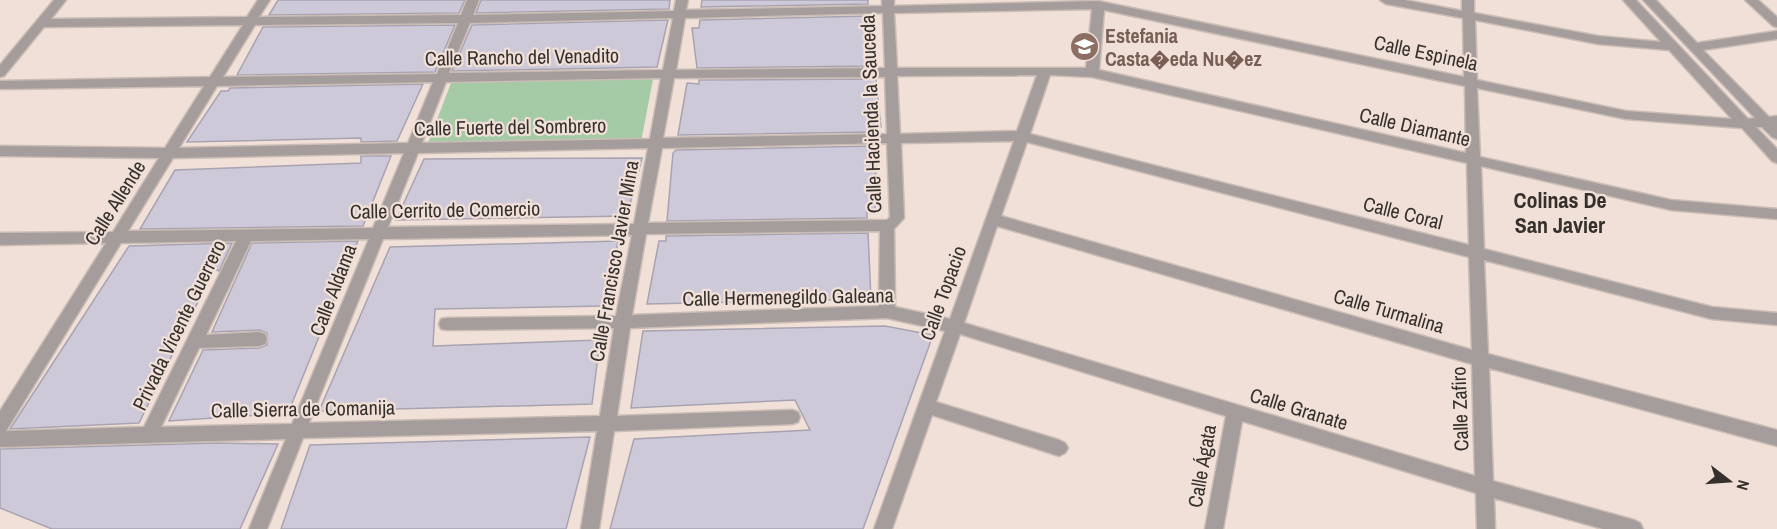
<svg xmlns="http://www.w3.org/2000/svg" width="1777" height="529" viewBox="0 0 1777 529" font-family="'Archivo Narrow',sans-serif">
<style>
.green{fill:#a5caa6}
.building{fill:#cec9d8;stroke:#a8a3b1;stroke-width:1.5}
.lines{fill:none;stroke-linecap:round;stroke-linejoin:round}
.minor-casing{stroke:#cbbdb5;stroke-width:3}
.minor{fill:#a59d9c;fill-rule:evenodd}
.labels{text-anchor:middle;stroke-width:4.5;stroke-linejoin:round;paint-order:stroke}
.education-label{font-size:20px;font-weight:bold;fill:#785e54;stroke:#f0e0d7;text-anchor:start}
.street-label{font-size:20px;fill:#36302d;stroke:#f0e0d7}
.quarter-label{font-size:22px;font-weight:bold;fill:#36302d;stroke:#f0e0d7}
</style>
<rect width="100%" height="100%" fill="#f0e0d7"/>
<path class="green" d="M653,79L641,142L427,146L451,83Z"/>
<path class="building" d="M278,0H465L459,13L269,15Z
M481,0H670L669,9L476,13Z
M702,0H868V4L701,7Z
M869,16L875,66L697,68L692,28H699L700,20Z
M668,20L657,67L452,71L472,25Z
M455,25L435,72L237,75L263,27Z
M876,79L881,127H876V132L678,135L687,83L699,84V80Z
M423,84L397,141L361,142V138L187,142L221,91H228L230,88Z
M876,146L875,210H867V218L667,221L673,153L676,150Z
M361,156H391L363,226L140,229L175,170L361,163Z
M642,158L627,216L396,220L424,159Z
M868,233L871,299L647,304L659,241H666V236Z
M358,241L288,413L169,421L203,350L259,348L267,345V333L260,330L212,332L252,243Z
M618,241L605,306L435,309L433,346L600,340L592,404L319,411L390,247Z
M232,243L219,271L214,269L139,423L10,429L129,246Z
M885,326L933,335L863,529H610L634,439L810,430L795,400L631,408L643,331Z
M590,437L566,529H281L310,445Z
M216,443L278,444L240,529H52L0,508V449Z"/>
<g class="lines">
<defs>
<path id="minor" d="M54,0H66L51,19L247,17L258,0H270L259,17L461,15L467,0H479L473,15L674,11L676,0H688L686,10L882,6V0H894V6L1098,1L1464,77L1463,18L1386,4L1380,0H1405L1462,11V0H1474V13L1598,36L1661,42L1623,0H1636L1748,119L1755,118L1643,0H1656L1697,43L1777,31V39L1703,50L1769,117L1777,116V139L1772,137L1762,127H1756L1777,149V163L1772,161L1742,128L1626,119L1477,88L1480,157L1671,200L1777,209V219L1671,210L1481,166L1484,249L1712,307L1777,313V325L1712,319L1484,260L1488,354L1777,430V446L1489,368L1493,481L1634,520L1640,523L1643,529H1603L1494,498L1495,529H1477L1476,493L1242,421L1223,529H1205L1226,416L960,334L936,402L1059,440L1065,443L1068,448L1065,453L1059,456L932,415L892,529H874L945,331L887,318L630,328L617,416L792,410L798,412L800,417L798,422L792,424L614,431L599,529H581L597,431L303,438L267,529H249L286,439L0,447V411L106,243L0,245V233L113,232L159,158L0,156V146L165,148L204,86L0,89V81L210,77L243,25L44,27L4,76L0,77V65ZM1092,9L1086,68H897L894,13ZM1104,10L1465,86L1466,153L1099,70ZM883,13L885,68L676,70L685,18ZM673,18L663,70L449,73L470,23ZM1475,20L1598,44L1669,50L1732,119L1626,111L1477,80ZM458,23L437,74L223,77L255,25ZM1037,75L1017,131L900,134L897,76ZM1050,75L1092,77L1467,163L1469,245L1030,134ZM885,77L887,134L663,138L674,78ZM661,78L650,139L422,143L446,82ZM433,82L408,143L179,148L217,86ZM1014,141L950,319L895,307L894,229L904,218L901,143ZM1027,142L1469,257L1472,350L1001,216ZM887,143L890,217L887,220L648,223L662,148ZM648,148L634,224L388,227L418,153ZM404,153L373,228L128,231L173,158ZM997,226L1472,364L1475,476L964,323ZM880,231L879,306L632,315L646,234ZM632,235L616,316L447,318L441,319L439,324L441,329L447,330L614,328L600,416L309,423L383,239ZM369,239L292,424L161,427L199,348L259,346L265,344L267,339L265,334L259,332L206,335L251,241ZM236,241L144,427L6,431L121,243Z
M1745,0H1758L1777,17V27L1773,26Z"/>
</defs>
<use href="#minor" class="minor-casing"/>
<use href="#minor" class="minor"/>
</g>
<defs>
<symbol id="school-disc" viewBox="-11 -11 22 22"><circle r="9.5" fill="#8d6e63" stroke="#f0e0d7"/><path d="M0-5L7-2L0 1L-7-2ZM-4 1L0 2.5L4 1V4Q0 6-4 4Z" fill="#fff"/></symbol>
</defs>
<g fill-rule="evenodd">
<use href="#school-disc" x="1068" y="30" width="33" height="33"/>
</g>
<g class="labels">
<g class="education-label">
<text x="1105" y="43">Estefania<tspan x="1105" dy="23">Casta�eda Nu�ez</tspan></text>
</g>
<g class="street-label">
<text transform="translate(1426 53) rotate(12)" y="7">Calle Espinela</text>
<text transform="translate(522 57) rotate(-1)" y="7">Calle Rancho del Venadito</text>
<text transform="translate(871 114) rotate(-92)" y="7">Calle Hacienda la Sauceda</text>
<text transform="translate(510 127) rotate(-1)" y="7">Calle Fuerte del Sombrero</text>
<text transform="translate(1415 127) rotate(13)" y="7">Calle Diamante</text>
<text transform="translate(115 203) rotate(-58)" y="7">Calle Allende</text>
<text transform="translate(445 210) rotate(-1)" y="7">Calle Cerrito de Comercio</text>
<text transform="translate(1403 213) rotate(14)" y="7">Calle Coral</text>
<text transform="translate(614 261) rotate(-80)" y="7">Calle Francisco Javier Mina</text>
<text transform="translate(333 290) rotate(-69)" y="7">Calle Aldama</text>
<text transform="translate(943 293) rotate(-70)" y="7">Calle Topacio</text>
<text transform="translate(788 297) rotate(-1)" y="7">Calle Hermenegildo Galeana</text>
<text transform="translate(1389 311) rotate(16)" y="7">Calle Turmalina</text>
<text transform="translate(179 325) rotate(-64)" y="7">Privada Vicente Guerrero</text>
<text transform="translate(303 409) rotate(-1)" y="7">Calle Sierra de Comanija</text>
<text transform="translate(1299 409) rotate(17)" y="7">Calle Granate</text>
<text transform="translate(1460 409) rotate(-92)" y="7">Calle Zafiro</text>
<text transform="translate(1202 466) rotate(-80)" y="7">Calle Ágata</text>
</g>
<g class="quarter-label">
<text x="1560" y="208">Colinas De<tspan x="1560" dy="25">San Javier</tspan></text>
</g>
</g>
<g transform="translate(1729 481) rotate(107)" stroke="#f0e0d7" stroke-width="4.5" paint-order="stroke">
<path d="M0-4.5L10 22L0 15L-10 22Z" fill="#36302d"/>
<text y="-9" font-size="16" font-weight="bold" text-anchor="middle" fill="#36302d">N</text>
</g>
</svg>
